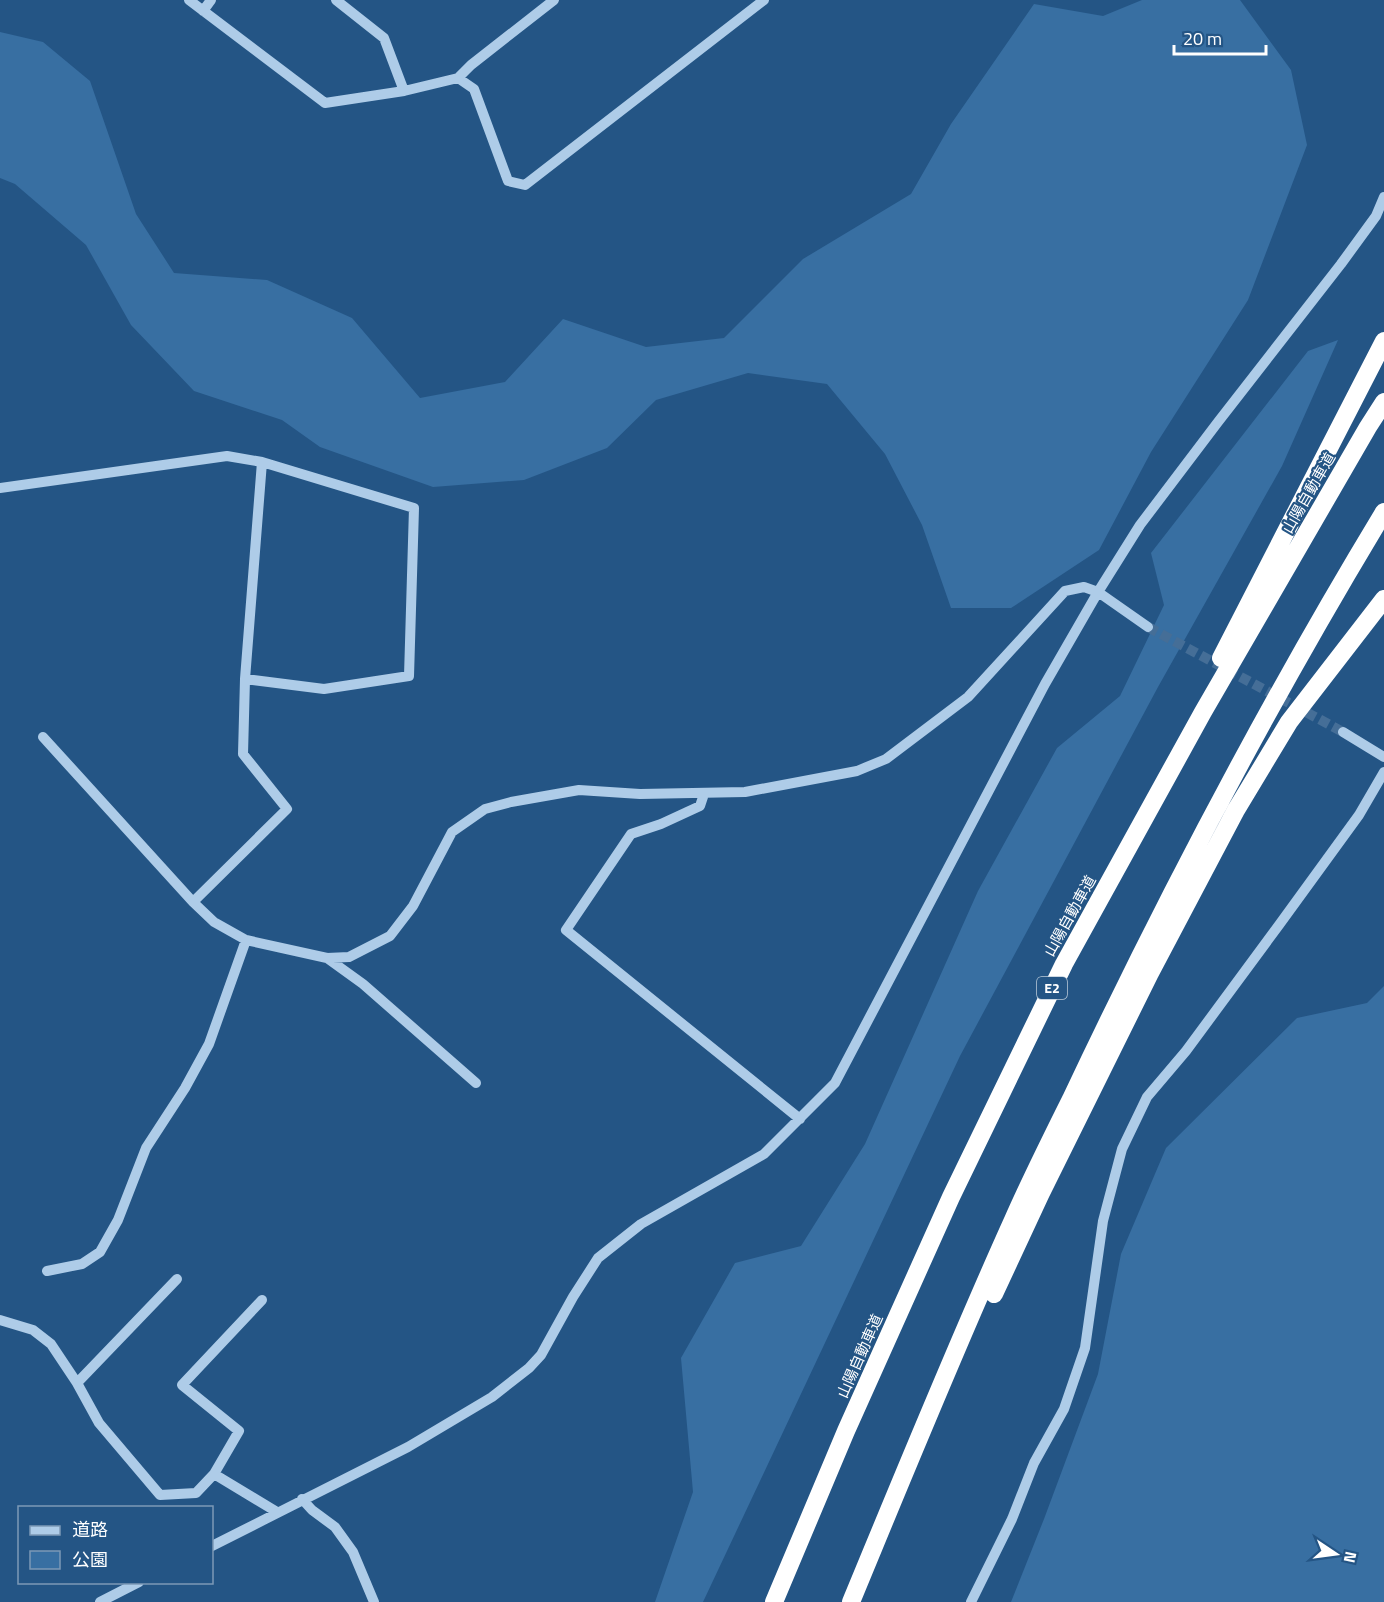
<svg xmlns="http://www.w3.org/2000/svg" width="1384" height="1602" viewBox="0 0 1384 1602" font-family="'Titillium Web','Noto Sans JP',sans-serif">
<style>
.green{fill:#386fa2}
.lines{fill:none;stroke-linecap:round;stroke-linejoin:round}
.minor-tunnel{stroke:#456e97;stroke-width:10;stroke-dasharray:10 5;stroke-linecap:butt}
.minor{stroke:#aecce8;stroke-width:10}
.highway{stroke:#fff;stroke-width:18}
.labels{text-anchor:middle;stroke-width:4.5;stroke-linejoin:round;paint-order:stroke}
.shield{fill:#245585;stroke:#bdccda;stroke-width:1.5}
.shield-label{font-size:14px;font-weight:bold;fill:#fff}
.street-label{font-size:15px;fill:#fff;stroke:#245585}
</style>
<rect width="100%" height="100%" fill="#245585"/>
<path class="green" d="M1142,0H1240L1291,70L1307,145L1248,300L1151,452L1099,550L1011,608H951L922,525L885,454L827,384L748,373L656,400L607,448L524,480L433,487L320,447L282,420L194,391L131,325L86,245L15,184L0,178V32L43,42L90,81L136,214L174,273L267,280L352,318L420,398L505,382L563,319L646,347L724,338L803,259L911,194L951,124L1034,4L1103,16Z
M1338,340L1282,466L1158,687L960,1056L703,1602H655L693,1492L681,1358L735,1263L801,1246L865,1144L978,891L1057,748L1120,696L1164,605L1151,553L1308,351Z
M1384,986V1602H1011L1044,1519L1098,1374L1121,1254L1166,1148L1297,1018L1367,1003Z"/>
<g class="lines">
<path class="minor-tunnel" d="M1148,627L1343,732"/>
<path class="minor" d="M189,0L325,103L404,91L458,78L471,65L554,0
M336,0L384,38L404,91
M203,11L211,0
M458,78L474,89L508,181L525,185L764,0
M0,488L227,456L262,462L414,508L409,676L324,689L245,679
M1343,732L1384,757
M43,737L193,902L214,922L246,940L327,958L363,984L476,1083
M704,794L700,806L661,824L631,834L566,930L800,1119
M193,902L287,809L243,754L245,679L262,462
M327,958L349,957L390,936L413,906L452,832L485,809L511,802L579,790L640,794L745,792L857,771L886,759L968,697L1065,591L1084,587L1098,592L1148,627
M47,1271L82,1264L100,1252L118,1220L146,1148L185,1088L209,1044L246,940
M0,1320L33,1330L51,1344L77,1383L99,1423L160,1495L196,1493L214,1474L277,1512
M77,1383L177,1279
M214,1474L239,1431L182,1385L262,1300
M302,1499L312,1510L335,1527L353,1552L374,1602
M212,1546L408,1447L492,1397L529,1368L541,1355L573,1297L598,1258L641,1224L764,1154L835,1083L1045,684L1098,592L1140,525L1218,422L1341,264L1376,216L1384,197
M100,1602L139,1582
M971,1602L1012,1519L1034,1463L1064,1409L1085,1348L1103,1221L1122,1149L1147,1097L1186,1051L1279,925L1359,815L1384,772"/>
<path class="highway" d="M1221,658L1384,341
M994,1294L1041,1193L1150,973L1236,810L1289,722L1384,599
M774,1602L846,1431L951,1197L1064,964L1203,712L1368,427L1384,402
M851,1602C904,1474 956,1346 1013,1220C1031,1179 1051,1139 1071,1099C1166,898 1269,702 1384,512"/>
</g>
<g class="labels">
<rect class="shield" x="1037" y="977" width="30" height="22" rx="4.5"/>
<g class="shield-label">
<text x="1052" y="993">E2</text>
</g>
<g class="street-label">
<text transform="translate(1309 493) rotate(-60)" y="5">山陽自動車道</text>
<text transform="translate(1070 916) rotate(-61)" y="5">山陽自動車道</text>
<text transform="translate(860 1356) rotate(-66)" y="5">山陽自動車道</text>
</g>
</g>
<rect x="18" y="1506" width="195" height="78" fill="#245585" stroke="#7c99b6" stroke-width="1.5"/>
<rect x="30" y="1526" width="30" height="9" fill="#aecce8" stroke="#7c99b6" stroke-width="1.5"/>
<text x="72" y="1536" font-size="18" fill="#ffffff">道路</text>
<rect x="30" y="1551" width="30" height="18" fill="#386fa2" stroke="#7c99b6" stroke-width="1.5"/>
<text x="72" y="1566" font-size="18" fill="#ffffff">公園</text>
<g transform="translate(1336 1554) rotate(103)" stroke="#245585" stroke-width="4.5" paint-order="stroke">
<path d="M0-4.5L10 22L0 15L-10 22Z" fill="#ffffff"/>
<text y="-9" font-size="16" font-weight="bold" text-anchor="middle" fill="#ffffff">N</text>
</g>
<path d="M1174 45v9h92v-9" fill="none" stroke="#ffffff" stroke-width="3"/>
<text x="1183" y="45" font-size="18" fill="#ffffff" stroke="#245585" stroke-width="4.5" paint-order="stroke">20 m</text>
</svg>
